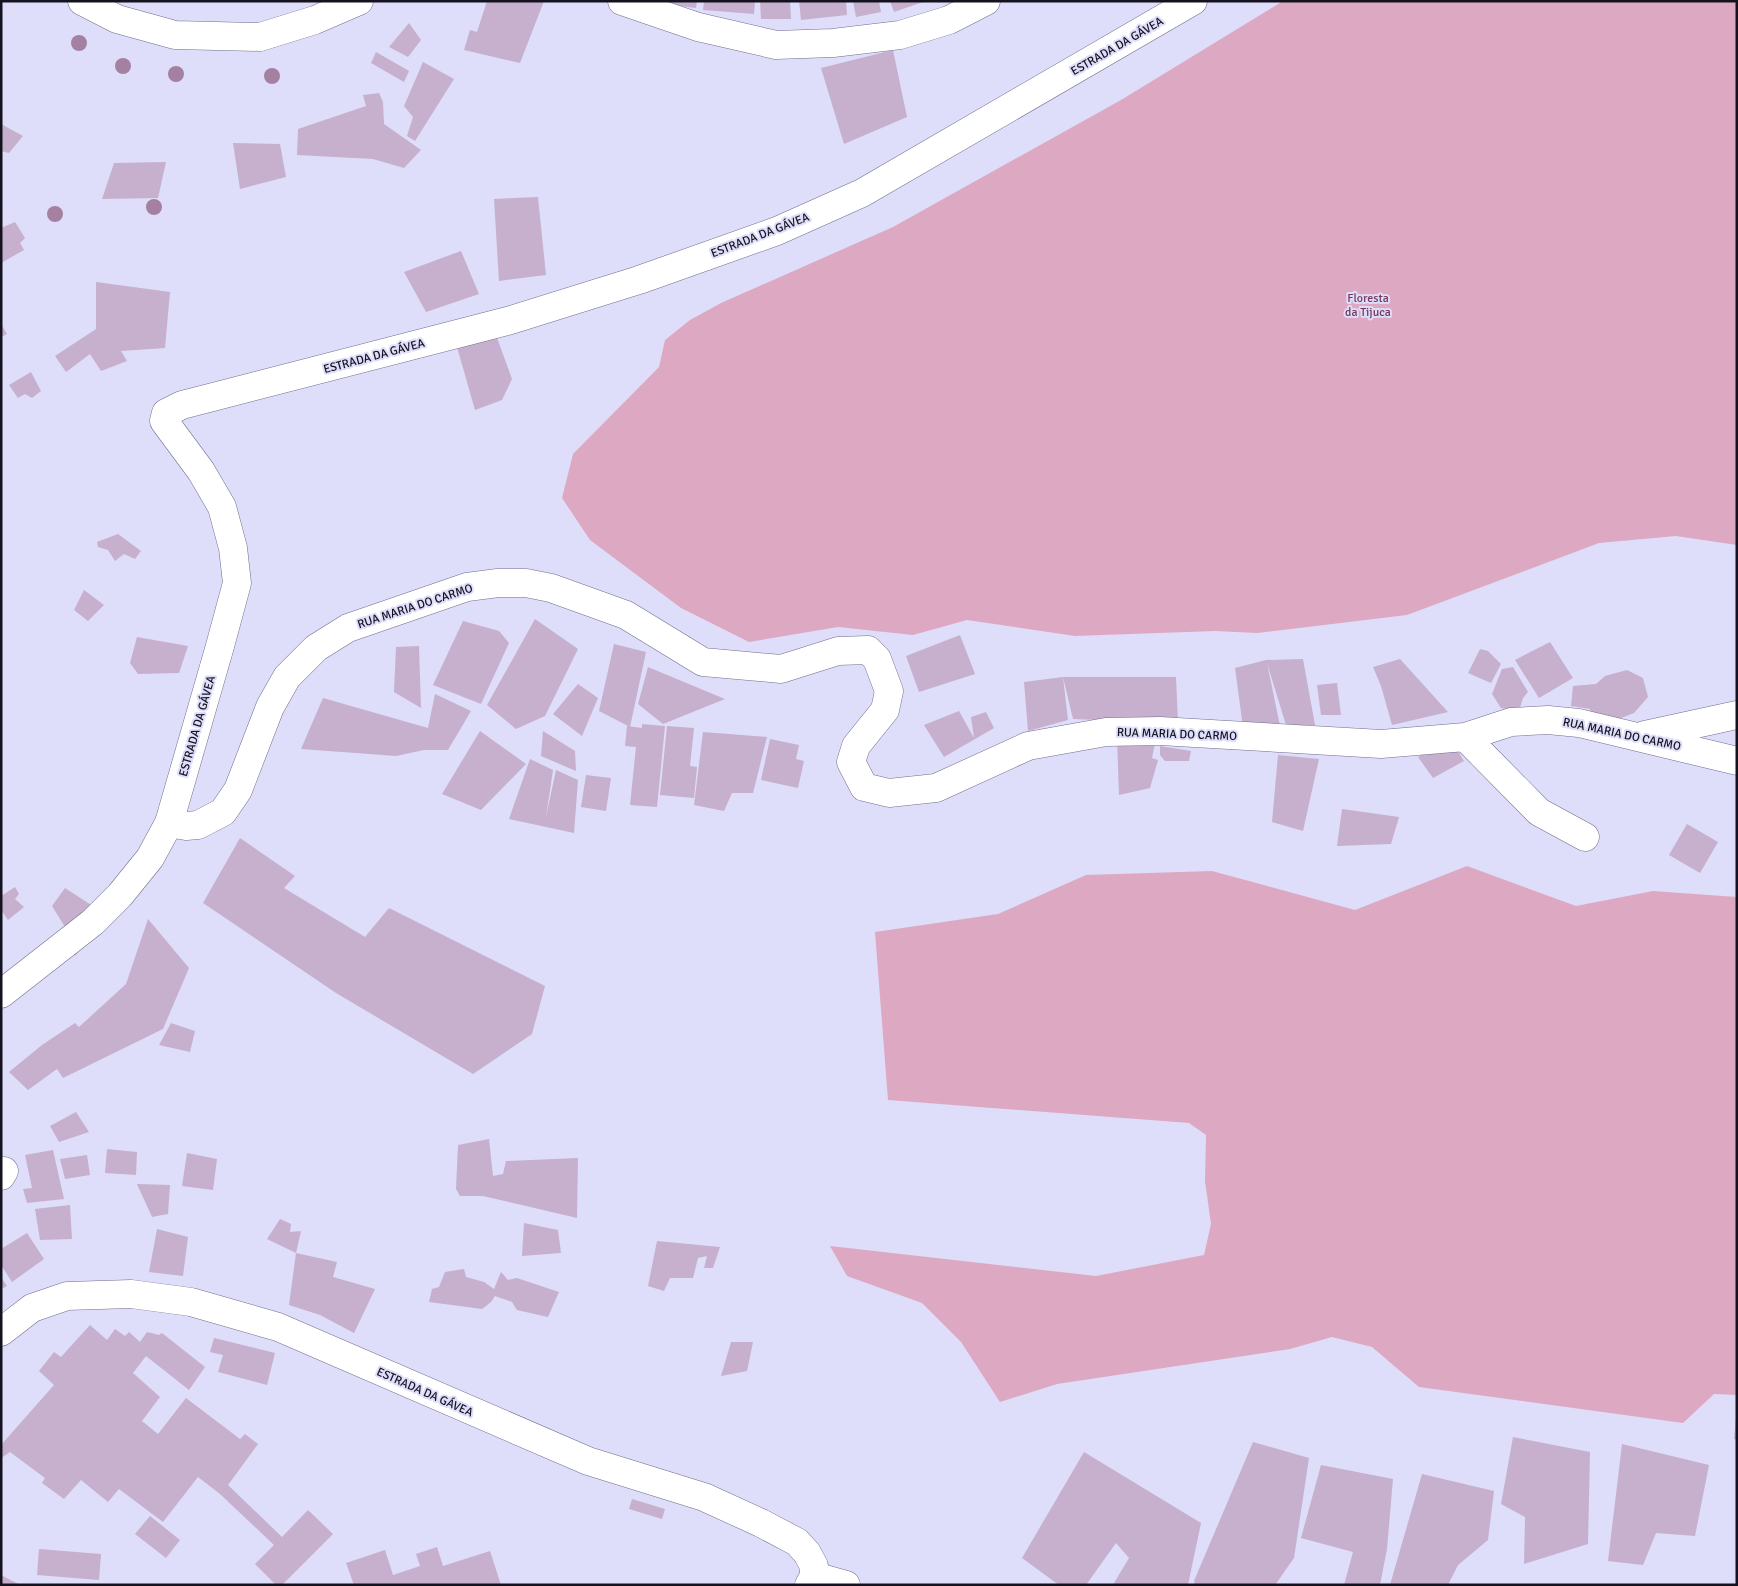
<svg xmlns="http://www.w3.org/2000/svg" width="1738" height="1586" viewBox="0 0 1738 1586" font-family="Signika,sans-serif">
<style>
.green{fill:#dda9c2}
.building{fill:#c6b0ce}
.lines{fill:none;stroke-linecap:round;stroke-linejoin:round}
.minor-casing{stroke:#6f6e8e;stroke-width:29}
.tertiary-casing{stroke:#6f6e8e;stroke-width:29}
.minor{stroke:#fff;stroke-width:28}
.tertiary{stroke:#fff;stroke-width:28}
.tree{fill:#a581a1}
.labels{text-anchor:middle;stroke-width:4;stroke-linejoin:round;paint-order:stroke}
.street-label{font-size:12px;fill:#13121e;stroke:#deddfa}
.park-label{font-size:12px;fill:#763658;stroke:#deddfa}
</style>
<rect width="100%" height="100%" fill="#deddfa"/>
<path class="green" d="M1283,1H1737V545L1676,536L1599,543L1407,615L1257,633L1215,631L1075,636L967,620L913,635L838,627L749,642L681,608L590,540L562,498L573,454L659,367L665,340L690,320L721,303L893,227L1121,100Z
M1467,866L1576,906L1653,891L1737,897V1395L1714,1394L1683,1423L1419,1387L1372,1347L1332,1337L1290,1349L1057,1384L1000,1402L961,1342L922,1303L847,1276L830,1246L1096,1276L1204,1255L1211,1224L1205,1181L1206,1135L1189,1123L888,1100L875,932L998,914L1086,875L1212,871L1355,910Z"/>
<path class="building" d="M487,1H544L520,63L464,50L470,30L477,32Z
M663,1H697L696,8L663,4Z
M704,1H755L754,14L703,10Z
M760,1H790L791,19H761Z
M799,1H846L847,15L801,20Z
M853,1H879L881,12L856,17Z
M890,1H923V2L894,12Z
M409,23L421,40L408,57L389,47Z
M893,50L907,117L844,144L821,68Z
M376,52L409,71L404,82L371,63Z
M423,62L454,79L415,141L407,136L413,117L404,106Z
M379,93L383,102L384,124L421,150L404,168L373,159L297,155L298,129L366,106L363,95Z
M1,124L23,136L9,153L1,151Z
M233,143L280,144L286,177L240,189Z
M166,162L158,198L102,199L114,163Z
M538,197L546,275L499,281L494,199Z
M15,222L25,238L20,243L24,250L1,263V228Z
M461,251L479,294L426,312L404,272Z
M96,282L170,292L165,348L121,351L127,361L101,371L90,354L66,372L55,356L96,329Z
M1,324L7,334L1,337Z
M496,335L512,379L502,400L475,410L457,347Z
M31,372L41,391L32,398L25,394L18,398L9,385Z
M118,534L141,551L135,559L124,554L115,561L108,550L98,547L97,542Z
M84,590L104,605L88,621L74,610Z
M535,619L578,649L545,716L516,729L487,705Z
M463,621L499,631L509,643L481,704L433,685Z
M960,635L975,674L919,692L906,656Z
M137,637L188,646L179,673L138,674L130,663Z
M1550,642L1573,678L1539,698L1515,660Z
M614,644L646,652L630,727L599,711Z
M419,646L421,708L394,692L396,647Z
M1480,649L1488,651L1501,664L1491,683L1468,673Z
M1303,659L1315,725H1286L1267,663L1280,726L1243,727L1235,668L1266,660Z
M1400,659L1448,712L1392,725L1381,686L1373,667Z
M648,667L725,699L663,724L638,704Z
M1513,667L1528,692L1523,698L1519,711L1501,708L1492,694L1502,669Z
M1627,670L1643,678L1648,697L1634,713L1616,720L1590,718V709L1571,706L1573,686L1596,684L1605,676Z
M1063,677L1068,720L1028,731L1024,682Z
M1063,677H1176L1178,723L1073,719Z
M1337,683L1341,715H1321L1317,685Z
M578,684L598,698L582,736L553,714Z
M435,694L471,711L448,750H424L396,756L301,749L323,698L428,728Z
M959,711L974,738L971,717L986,712L994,728L944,757L924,725Z
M642,724L665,726L657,807L630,805L636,747L625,746L627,726L642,728Z
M667,726L694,728L690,766L697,767L694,798L660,795Z
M480,731L526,764L481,810L442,794Z
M543,731L575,751L576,771L541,756Z
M703,732L767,737L753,793H732L724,811L694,805Z
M1450,738L1464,761L1433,778L1418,757Z
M770,739L799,745L796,759L804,761L798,788L761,780Z
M1117,739L1155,743L1152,758L1158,760L1150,788L1119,795Z
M1160,746L1191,751L1189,761H1165L1160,755Z
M1278,755L1319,759L1303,831L1272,822Z
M530,759L553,770L546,817L556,770L578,780L574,833L509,819Z
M586,775L611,778L606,811L581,807Z
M1342,809L1399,817L1391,844L1337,846Z
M1687,824L1718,842L1700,873L1669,855Z
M240,838L295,876L284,888L365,937L389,908L545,986L532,1034L473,1074L336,993L203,903Z
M15,887L19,894L15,899L24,907L8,920L1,910V896Z
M65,888L108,916L75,956L59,931L65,927L52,906Z
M148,919L189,968L163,1029L63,1078L57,1069L28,1090L9,1072L42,1045L75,1023L79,1027L126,984Z
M171,1023L195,1031L190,1052L159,1045Z
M76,1112L89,1132L59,1142L50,1126Z
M489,1139L493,1176L503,1174L506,1161L578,1158L577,1218L483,1196H460L456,1189L458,1145Z
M107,1149L137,1152L136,1175L105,1173Z
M53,1150L64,1199L27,1203L23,1189L32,1188L25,1155Z
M187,1153L217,1159L213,1190L182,1186Z
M87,1155L90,1175L65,1179L60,1159Z
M137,1184L170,1185L168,1214L152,1217Z
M70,1205L72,1239L40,1240L35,1209Z
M280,1219L291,1224L290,1232L301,1231L296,1253L337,1262L333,1277L375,1289L354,1333L320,1315L289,1305L296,1253L267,1239Z
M524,1223L558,1230L561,1253L522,1256Z
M157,1229L188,1237L183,1276L149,1272Z
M27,1233L44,1259L12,1282L1,1265V1249Z
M657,1241L720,1247L713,1268H704L707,1256L698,1258L693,1278H670L664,1291L648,1286Z
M464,1269L466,1277L484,1282L494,1289L501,1272L508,1280L517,1278L559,1292L548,1317L517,1310L512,1302L495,1296L491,1302L482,1309L429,1302L432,1289L439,1287L445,1272Z
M1,1277L7,1286L1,1289Z
M90,1325L107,1340L115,1329L125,1336L129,1332L140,1342L147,1332L159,1335L162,1333L205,1367L189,1390L146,1356L133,1373L160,1397L142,1421L158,1434L186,1398L240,1439L245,1434L258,1444L228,1485L282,1537L308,1510L333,1534L282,1585H276L255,1564L274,1545L220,1494L198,1477L163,1522L119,1489L108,1502L81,1480L64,1499L42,1483L45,1478L10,1452L1,1458V1445L54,1385L39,1371L54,1352L61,1357Z
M214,1338L275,1353L267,1385L218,1372L223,1355L210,1352Z
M731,1342H753L747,1371L721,1376Z
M1736,1417H1737V1440L1734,1439Z
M1513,1437L1590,1452L1588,1544L1524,1564L1525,1517L1501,1504Z
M1253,1442L1309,1458L1294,1558L1275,1585H1195L1194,1581Z
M1622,1444L1709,1465L1695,1536L1656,1533L1643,1565L1608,1561Z
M1084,1452L1201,1523L1188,1585H1115L1114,1583L1129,1558L1116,1543L1086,1585H1059L1022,1558Z
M1321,1465L1393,1479L1387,1549L1380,1585H1344L1353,1552L1301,1538Z
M1422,1474L1494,1491L1488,1540L1458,1565L1448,1585H1390Z
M632,1499L665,1509L662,1519L629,1509Z
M150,1516L180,1540L166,1558L135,1534Z
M437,1547L443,1566L490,1551L501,1585H354L346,1563L385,1550L393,1575L420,1566L416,1554Z
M39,1549L101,1554L99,1580L37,1575Z
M1,1575L20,1585H1Z"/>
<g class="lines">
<defs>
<path id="minor" d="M1645,735L1737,715
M1465,737L1539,812L1585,837
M169,823L186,826L198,825L223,812L238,790L270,707L287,677L316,648L348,628L467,587L498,583H526L551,588L626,615L703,662L781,669L838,651L868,650L877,659L889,691L885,710L856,746L851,762L864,787L889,793L936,788L1028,746L1106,732L1160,731L1381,744L1465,737L1511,722L1548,720L1579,723L1737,761
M1,1176L4,1171
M814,1576L846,1585"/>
<path id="tertiary" d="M82,1L117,19L175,35L260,37L315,20L359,1
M622,1L698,27L776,45L833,43L900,35L949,20L986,1
M1,994L93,922L120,895L150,858L169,823L220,646L237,583L233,548L222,507L201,471L164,421L166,413L182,405L511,320L639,280L777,231L862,193L1193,1
M1,1332L32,1308L67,1296L131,1294L191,1302L278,1327L588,1461L704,1497L761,1523L797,1542L807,1553L814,1566V1576L809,1585"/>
</defs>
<use href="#minor" class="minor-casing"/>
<use href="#tertiary" class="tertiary-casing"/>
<use href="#minor" class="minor"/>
<use href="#tertiary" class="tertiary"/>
</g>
<g class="tree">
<circle cx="79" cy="43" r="8"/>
<circle cx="123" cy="66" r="8"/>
<circle cx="176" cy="74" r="8"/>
<circle cx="272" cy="76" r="8"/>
<circle cx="154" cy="207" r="8"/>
<circle cx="55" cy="214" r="8"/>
</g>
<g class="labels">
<g class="street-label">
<text transform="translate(1117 46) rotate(-30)" y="4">ESTRADA DA GÁVEA</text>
<text transform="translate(760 235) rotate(-21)" y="4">ESTRADA DA GÁVEA</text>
<text transform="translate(374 356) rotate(-15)" y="4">ESTRADA DA GÁVEA</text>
<text transform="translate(415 606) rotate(-18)" y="4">RUA MARIA DO CARMO</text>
<text transform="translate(197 726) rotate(-74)" y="4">ESTRADA DA GÁVEA</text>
<text transform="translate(1177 734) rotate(2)" y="4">RUA MARIA DO CARMO</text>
<text transform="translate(1622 734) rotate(12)" y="4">RUA MARIA DO CARMO</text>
<text transform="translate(425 1392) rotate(24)" y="4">ESTRADA DA GÁVEA</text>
</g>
<g class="park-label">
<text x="1368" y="302">Floresta<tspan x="1368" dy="14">da Tijuca</tspan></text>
</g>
</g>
<rect width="1738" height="1586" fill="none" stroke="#13121e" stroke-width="5"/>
</svg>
